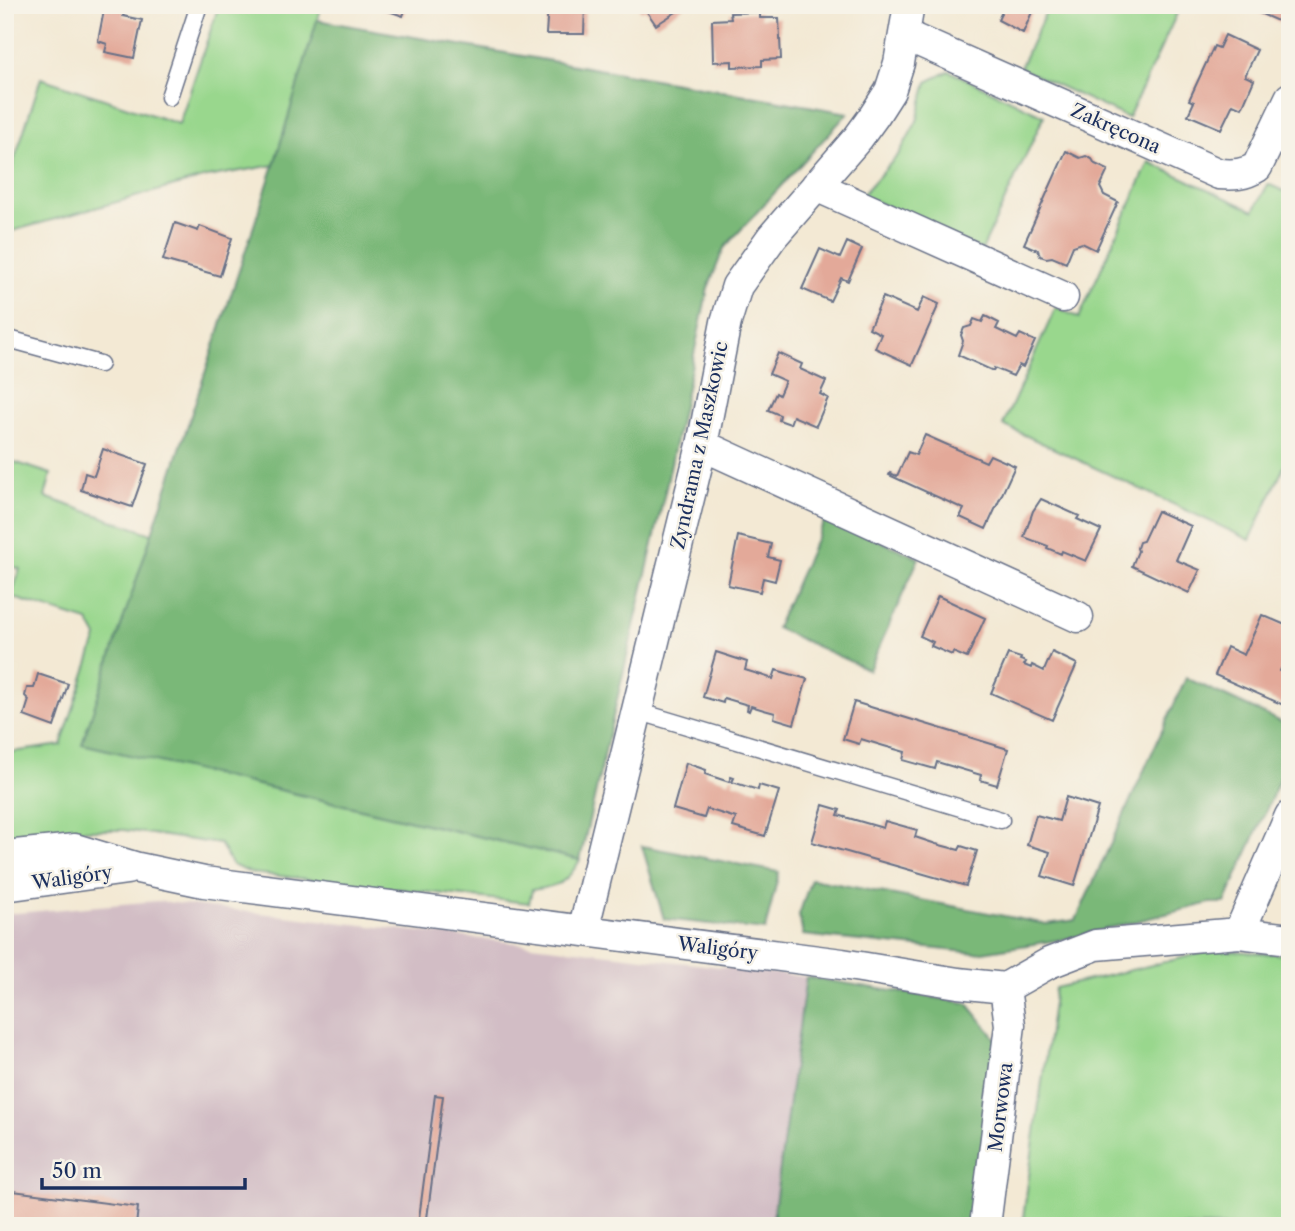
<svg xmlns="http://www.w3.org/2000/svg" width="1295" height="1231" viewBox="0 0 1295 1231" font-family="'Libre Caslon Text',serif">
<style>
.industrial{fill:#d2bdc5}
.green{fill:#99d78d;stroke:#5a8376;stroke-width:2}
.forest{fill:#7ab878;stroke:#4a746b;stroke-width:2}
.building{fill:#e3a999}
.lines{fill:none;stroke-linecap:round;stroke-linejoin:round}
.service-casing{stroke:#677087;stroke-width:19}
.minor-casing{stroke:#677087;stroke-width:33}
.service{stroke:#fff;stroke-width:16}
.minor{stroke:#fff;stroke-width:30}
.labels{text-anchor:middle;stroke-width:5;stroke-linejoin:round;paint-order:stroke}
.street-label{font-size:19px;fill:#1b2f5e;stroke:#f7f3e8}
</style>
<rect width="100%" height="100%" fill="#f7f3e8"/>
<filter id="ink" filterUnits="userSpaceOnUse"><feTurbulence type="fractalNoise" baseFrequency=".0143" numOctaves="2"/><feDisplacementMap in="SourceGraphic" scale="14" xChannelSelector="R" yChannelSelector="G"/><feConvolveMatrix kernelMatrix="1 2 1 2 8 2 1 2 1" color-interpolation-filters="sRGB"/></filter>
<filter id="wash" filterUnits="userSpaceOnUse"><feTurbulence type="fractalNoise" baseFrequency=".00686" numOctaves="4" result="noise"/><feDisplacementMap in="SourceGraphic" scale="28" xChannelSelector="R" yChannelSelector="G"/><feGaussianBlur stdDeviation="1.57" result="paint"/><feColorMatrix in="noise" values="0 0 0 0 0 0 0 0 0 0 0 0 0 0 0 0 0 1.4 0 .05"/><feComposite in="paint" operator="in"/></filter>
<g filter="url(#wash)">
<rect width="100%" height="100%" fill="#f3e9d4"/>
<path class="industrial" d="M157,901L806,977L772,1226H5V914Z"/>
<path class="green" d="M219,5H322L274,165L207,177L5,233V189L41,78L179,124Z
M1049,5H1181L1128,118L1020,68Z
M949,71L1044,116L982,250L862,195L899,154L917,121L927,82Z
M1149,162L1254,211L1268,184L1290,194V454L1250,540L1003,425L1056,307L1079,318Z
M5,459L51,474L45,497L152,534L83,744L580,860C566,884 559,886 532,890L529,903L251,873L232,865L220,844L124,830H74L5,837V753L61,745L97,637L88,621L11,597L20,569L5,564Z
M1215,950L1290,955V1226H1022L1055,988Z"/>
<path class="forest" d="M317,20L848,113L724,248L708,288L665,492L580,860L82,744L274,165Z
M826,517L919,558L869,670L776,628Z
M1186,678L1290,726V756L1225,903H1210L1065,939L976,953L803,935L799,915L811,879L1046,924L1076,920Z
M642,846L779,872L765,930L664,919Z
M806,977L967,1003L1007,1052L982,1226H772Z"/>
<g id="blocks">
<path class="building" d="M105,5H126L123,16L142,20L134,58L105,52L107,44L98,41Z
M371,5H407L403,16Z
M548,5H585L584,34H546Z
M637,5H687L656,25L645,9L641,11Z
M1005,5H1035L1023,33L998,20Z
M1261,5H1290L1282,23L1257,12Z
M760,12V18H779L781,59L762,60V66L732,67V61L713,62L712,20L731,19L730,13Z
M1225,35L1257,50L1245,76L1254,80L1242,108L1233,104L1221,129L1188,115L1194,102L1189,100L1214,46L1219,48Z
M1066,151L1080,158L1086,156L1092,159L1095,164L1108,170L1100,187L1104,195L1118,202L1096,250L1082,243L1073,246L1066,263L1052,257L1046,258L1040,256L1038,250L1024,244Z
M175,223L198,231L200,226L232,238L220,276L163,260Z
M847,242L862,249L848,281L841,278L830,301L802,289L820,249L840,258Z
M883,297L917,312L924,297L939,304L912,365L875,348L881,334L869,328Z
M985,316L999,323L996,329L1017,339L1020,334L1035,341L1023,367L1019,365L1013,376L994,368L993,371L958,355L963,341L961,335L964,328L971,326L974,319L982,322Z
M778,353L802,364L800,369L826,381L820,394L828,398L816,426L793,416L790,424L779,420L780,415L768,410L776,393L779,395L785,381L769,374Z
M925,435L986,462L990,455L1015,466L986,529L960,517L964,509L889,475L890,473L897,476L908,452L916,455Z
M103,449L147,464L132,507L81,490L85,473L94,476Z
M1041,499L1079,516L1077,519L1101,530L1086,561L1062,551L1061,554L1047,548L1048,546L1024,537L1033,511Z
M1157,511L1191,526L1176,560L1200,570L1189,593L1132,566L1138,551L1137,548L1139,542L1143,541Z
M738,536L771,544L768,557L780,560L775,581L763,578L760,592L728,585Z
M938,596L985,618L967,658L953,652L952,655L931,646L933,642L920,636Z
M1262,615L1290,627V650L1280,671L1290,675V702L1288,707L1215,675L1227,647L1244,655Z
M716,652L747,662L745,670L758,674L773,679L776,670L807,679L794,724L774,718L775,713L764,710L751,706L749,711L747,710L748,705L724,698L723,703L703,697Z
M1052,652L1077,664L1052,720L991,693L1008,654L1021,658L1020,660L1026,662L1024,665L1031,668L1032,665L1044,671Z
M38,674L68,684L54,727L24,716L29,700L25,696L27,688H34Z
M854,702L1008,749L997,785L980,780L981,775L937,762L935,769L903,760L905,752L884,746L861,739L859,744L843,739Z
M686,763L706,770L705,774L729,782L731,777L734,778L732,782L758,790L759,785L779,791L765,836L733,827L736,818L707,809L704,818L673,809Z
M1066,797L1098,807L1074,886L1042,876L1050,852L1027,845L1036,815L1059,821Z
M823,805L840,810L838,815L883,828L885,821L917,830L915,837L936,844L959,850L961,846L977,851L966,886L812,842Z
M435,1095L443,1096L426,1226H418Z
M5,1190L138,1207L136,1226H5Z"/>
</g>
</g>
<g filter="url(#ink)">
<use href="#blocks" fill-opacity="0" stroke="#677087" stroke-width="2"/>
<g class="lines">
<defs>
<path id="service" d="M169,97L199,5
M5,338L100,364
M637,711L1001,820"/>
<path id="minor" d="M905,35L1219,174C1234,175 1244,175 1257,167L1290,98
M816,186L1063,297
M702,445L1078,617
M5,856L75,849L138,868L204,882L842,964L958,983L1005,988L1049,963L1096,945L1239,933L1290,939
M5,886L127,869
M583,931L702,445L726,322L737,286L772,237L858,138L874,116L890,91L899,63L909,5
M1239,933L1290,816
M985,1226L1010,1025L1005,988"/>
</defs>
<use href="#service" class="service-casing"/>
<use href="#minor" class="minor-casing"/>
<use href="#service" class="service"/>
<use href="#minor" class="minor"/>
</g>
</g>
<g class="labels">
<g class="street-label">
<text transform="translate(1116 128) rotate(24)" y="7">Zakręcona</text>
<text transform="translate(699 445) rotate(-78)" y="7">Zyndrama z Maszkowic</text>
<text transform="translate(72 877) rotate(-8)" y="7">Waligóry</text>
<text transform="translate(718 948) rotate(7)" y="7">Waligóry</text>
<text transform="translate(1000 1107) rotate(-83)" y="7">Morwowa</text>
</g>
</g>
<rect width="1295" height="1231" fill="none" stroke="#f7f3e8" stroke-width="28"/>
<path d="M42 1178v10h203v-10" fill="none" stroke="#1b2f5e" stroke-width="3.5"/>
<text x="52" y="1178" font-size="21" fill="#1b2f5e" stroke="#f7f3e8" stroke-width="5" paint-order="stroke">50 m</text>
</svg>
